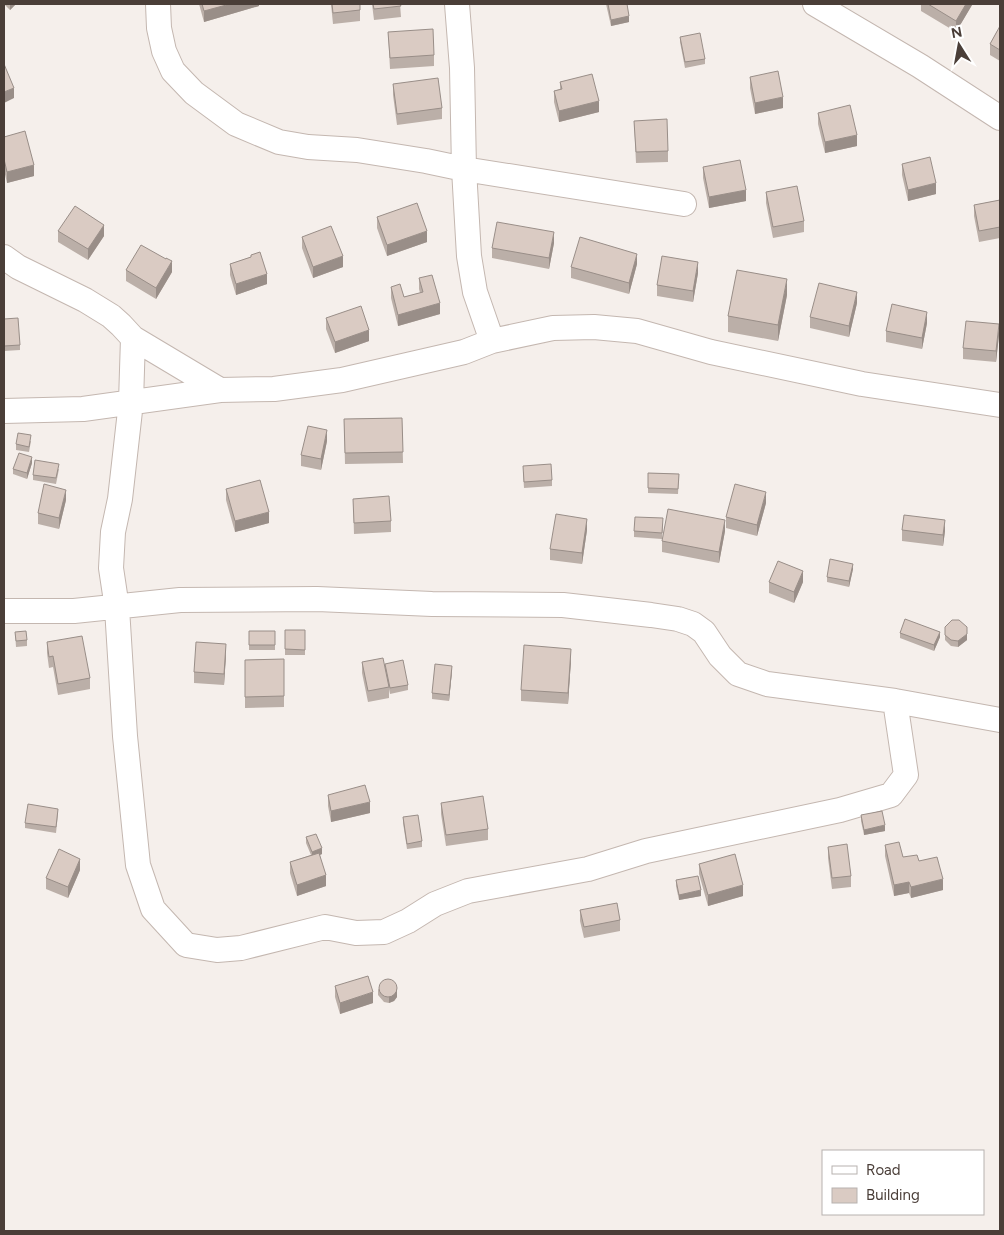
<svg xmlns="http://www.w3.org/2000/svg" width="1004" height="1235" viewBox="0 0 1004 1235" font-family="Figtree,sans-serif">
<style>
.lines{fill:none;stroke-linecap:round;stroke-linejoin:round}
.minor-casing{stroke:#c4b7b0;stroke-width:26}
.minor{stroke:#fff;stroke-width:24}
.wall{fill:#bbafa8}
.shaded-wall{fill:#998e88}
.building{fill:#dacbc3;stroke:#998e88}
</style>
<rect width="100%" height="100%" fill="#f5efeb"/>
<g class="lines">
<defs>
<path id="minor" d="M158,4L159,28L164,51L173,71L194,93L236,124L279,142L308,147L357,150L426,161L464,169L684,204
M457,4L462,68L464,169L469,256L475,292L492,341
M815,4L920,66L1000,118
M4,257L18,267L85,300L111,316L121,325L133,338L220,390L274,389L342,380L464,352L492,341L553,328L594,327L637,331L711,352L862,384L1000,405
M133,338L131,402L120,499L113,532L111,568L117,608L125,736L138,865L153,909L186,945L217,950L241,948L325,927L356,933L384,932L408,921L435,904L468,891L588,869L646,851L840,810L891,795L906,775L895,701
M4,411L83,409L220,390
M4,611H74L180,600L317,599L432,604L563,605L651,615L678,619L693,624L704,632L720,656L738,674L767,684L895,701L1000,720"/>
</defs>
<use href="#minor" class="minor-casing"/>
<use href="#minor" class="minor"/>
</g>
<path class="wall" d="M4,4H16L10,10Z
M199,4H259V6L204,22Z
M331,4H360V21L333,24Z
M372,4H400L401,17L374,20Z
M606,4H627L629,22L611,26Z
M921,4H972V5L956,32L921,11Z
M1000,26V61L990,55V44Z
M388,32L434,55V66L390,69Z
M680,37L705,59V64L685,68L680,42Z
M750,77L783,108L755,114L750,88Z
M560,82L599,112L559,122L554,102V91L560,89Z
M393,84L442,108V119L397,125L393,95Z
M818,113L857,146L825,153L818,124Z
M634,121L668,151V162L636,163Z
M4,137L34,176L7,183L4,170Z
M902,164L936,194L908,201L902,175Z
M703,167L746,201L709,208L703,178Z
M766,192L804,221V232L773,238L766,203Z
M1000,200V238L979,242L974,216V205Z
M377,217L427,242L387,256L377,228Z
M58,231L104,236L88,260L58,242Z
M302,237L343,267L313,278L302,248Z
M554,243L549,269L492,258V248Z
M251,255L267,284L236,295L230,275V264L251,257Z
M637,264L629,294L571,278V267Z
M126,270L172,272L156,299L126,281Z
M698,273L693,302L657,296V285Z
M419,278L440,314L398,326L391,298V287L404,297L420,293L419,289Z
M787,295L778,341L728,332V316Z
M857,303L849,337L810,328V317Z
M326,318L369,341L335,353L326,329Z
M4,319L20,345V350L4,351Z
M927,323L922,349L886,342V331Z
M999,335L996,362L963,359V348Z
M402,418L403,463L345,464L344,419Z
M31,441L29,452L16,450V444Z
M327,441L321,470L301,466V455Z
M32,463L27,479L13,474V469Z
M59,469L56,484L33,480V475Z
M523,472L552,480V486L524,488Z
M648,473L679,474L678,494L648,493Z
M226,489L269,523L235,532L226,500Z
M353,499L391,521V532L354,534Z
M66,500L59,529L38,524V513Z
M766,503L757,536L726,528V517Z
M663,524L662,539L634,537V531Z
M587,530L582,564L550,560V549Z
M902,530L945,531L943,546L902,541Z
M725,531L719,563L662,552V541Z
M853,569L849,587L827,582V577Z
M769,582H803L794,603L769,593Z
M945,627L967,640L958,647L951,646L945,640Z
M285,630H305V655H285Z
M249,631H275V650H249Z
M15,632L27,640V646L16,647Z
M900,633L940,637L934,651L900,638Z
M47,642L90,678V689L58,695L53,667L49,668L47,653Z
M226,655L224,685L194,683V672Z
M284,659V707L245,708V660Z
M571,660L568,704L521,701V690Z
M362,662L385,667L408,685V690L390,694L389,689V698L368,702L362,673Z
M452,671L449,701L432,699V693Z
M328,795L370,813L331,822L328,806Z
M441,803L488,829V840L446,846L441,814Z
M58,814L56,833L25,828V823Z
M861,815L885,831L864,835L861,821Z
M403,817L422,841V847L407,849L403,823Z
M306,837L322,854L320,855L326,886L297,896L290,873V862L311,855L306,843Z
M885,845L903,857L919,861L943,890L911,898L909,893L894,896L885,856Z
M828,847L851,876V887L832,889L828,858Z
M699,864L743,896L708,906L699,874Z
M80,870L68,898L46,889V878Z
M676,880L701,896L679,900L676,886Z
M580,910L620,920V931L584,938L580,921Z
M335,986L373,1003L340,1014L335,997Z
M378,989L397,997L394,1001L389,1003L384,1002L378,995Z"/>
<path class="shaded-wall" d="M10,4H16L10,10Z
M230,4H259V6L204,22V11Z
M966,4H972V5L956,32V21Z
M629,16V22L611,26V20Z
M14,88V98L4,103V92Z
M783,97V108L755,114V103Z
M599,101V112L559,122V111Z
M857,135V146L825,153V142Z
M34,165V176L7,183V172Z
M936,183V194L908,201V190Z
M746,190V201L709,208V197Z
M104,225V236L88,260V249Z
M427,231V242L387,256V245Z
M554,232V243L549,269V258Z
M637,254V264L629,294V283Z
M343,256V267L313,278V267Z
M172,261V272L156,299V288Z
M698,262V273L693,302V291Z
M267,274V284L236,295V284Z
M787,279V295L778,341V325Z
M857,292V303L849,337V326Z
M440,303V314L398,326V315Z
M927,312V323L922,349V338Z
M999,324V335L996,362V351Z
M369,330V341L335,353V342Z
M327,430V441L321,470V459Z
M32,457V463L27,479V473Z
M66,490V500L59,529V518Z
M766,492V503L757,536V525Z
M269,512V523L235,532V521Z
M587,519V530L582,564V553Z
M725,520V531L719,563V552Z
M945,520V531L943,546V535Z
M853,564V569L849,587V581Z
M803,571V582L794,603V592Z
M940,632V637L934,651V645Z
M967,634V640L958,647V641Z
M226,644V655L224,685V674Z
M571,649V660L568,704V693Z
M452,666V671L449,701V695Z
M370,802V813L331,822V811Z
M885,825V831L864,835V830Z
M322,848V854L312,858V852Z
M80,859V870L68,898V887Z
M326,875V886L297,896V885Z
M943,879V890L911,898V887Z
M909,882V893L894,896V885Z
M743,885V896L708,906V895Z
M701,890V896L679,900V895Z
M397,987V997L394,1001L389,1003V997Z
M373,992V1003L340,1014V1003Z"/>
<path class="building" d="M202,4H230L204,11Z
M332,4H360V10L333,13Z
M373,4H400L401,6L374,9Z
M608,4H627L629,16L611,20Z
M928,4H966L956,21Z
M1000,26V50L990,44Z
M433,29L434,55L390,58L388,32Z
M700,33L705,59L685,62L680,37Z
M4,64L14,88L4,92Z
M778,71L783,97L755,103L750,77Z
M592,74L599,101L559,111L554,91L562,89L560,82Z
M438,78L442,108L397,114L393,84Z
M850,105L857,135L825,142L818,113Z
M667,119L668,151L636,152L634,121Z
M25,131L34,165L7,172L4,159V137Z
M930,157L936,183L908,190L902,164Z
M740,160L746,190L709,197L703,167Z
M797,186L804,221L773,227L766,192Z
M1000,200V227L979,231L974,205Z
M417,203L427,231L387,245L377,217Z
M75,206L104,225L88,249L58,231Z
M497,222L554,232L549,258L492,248Z
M331,226L343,256L313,267L302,237Z
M580,237L637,254L629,283L571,267Z
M141,245L166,259V258L172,261L156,288L126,270Z
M260,252L267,274L236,284L230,264L251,257V255Z
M662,256L698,262L693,291L657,285Z
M737,270L787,279L778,325L728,316Z
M432,275L440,303L398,315L391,287L400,284L404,297L423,292L419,278Z
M819,283L857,292L849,326L810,317Z
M892,304L927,312L922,338L886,331Z
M361,306L369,330L335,342L326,318Z
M18,318L20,345L4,346V319Z
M966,321L999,324L996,351L963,348Z
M402,418L403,452L345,453L344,419Z
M308,426L327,430L321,459L301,455Z
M18,433L31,435L29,447L16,444Z
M19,453L32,457L27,473L13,469Z
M35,460L59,464L56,478L33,475Z
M551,464L552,480L524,482L523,466Z
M648,473L679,474L678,489L648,488Z
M260,480L269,512L235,521L226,489Z
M44,484L66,490L59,518L38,513Z
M735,484L766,492L757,525L726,517Z
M389,496L391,521L354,523L353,499Z
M668,509L725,520L719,552L662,541Z
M556,514L587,519L582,553L550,549Z
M904,515L945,520L943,535L902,530Z
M635,517L663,518L662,533L634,531Z
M830,559L853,564L849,581L827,577Z
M778,561L803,571L794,592L769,582Z
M905,619L940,632L934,645L900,633Z
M952,620H959L967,627V634L958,641L951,640L945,635V627Z
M285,630H305V650L285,649Z
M26,631L27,640L16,641L15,632Z
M249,631H275V645H249Z
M82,636L90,678L58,684L53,656L49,657L47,642Z
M196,642L226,644L224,674L194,672Z
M524,645L571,649L568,693L521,690Z
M383,658L389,687L368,691L362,662Z
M284,659V696L245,697V660Z
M403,660L408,685L390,688L385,664Z
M435,664L452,666L449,695L432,693Z
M365,785L370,802L331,811L328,795Z
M483,796L488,829L446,835L441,803Z
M28,804L58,809L56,827L25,823Z
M882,811L885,825L864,830L861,815Z
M418,815L422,841L407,844L403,817Z
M316,834L322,848L312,852L306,837Z
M899,842L903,857L917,855L919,861L937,857L943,879L911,887L909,882L894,885L885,845Z
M847,844L851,876L832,878L828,847Z
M59,849L80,859L68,887L46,878Z
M319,853L326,875L297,885L290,862Z
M735,854L743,885L708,895L699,864Z
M698,876L701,890L679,895L676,880Z
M617,903L620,920L584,927L580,910Z
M368,976L373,992L340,1003L335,986Z
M379 988a9 9 0 1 1 18 0a9 9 0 1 1-18 0Z"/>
<rect width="1004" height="1235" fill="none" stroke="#4a3e38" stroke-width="10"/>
<rect x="822" y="1150" width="162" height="65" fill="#ffffff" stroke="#b7b2af"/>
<rect x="832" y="1166" width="25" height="8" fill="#ffffff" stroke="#b7b2af"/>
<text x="866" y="1175" font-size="15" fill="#4a3e38">Road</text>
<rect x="832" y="1188" width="25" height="15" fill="#dacbc3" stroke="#b7b2af"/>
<text x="866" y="1200" font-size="15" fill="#4a3e38">Building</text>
<g transform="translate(959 45) rotate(349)" stroke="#ffffff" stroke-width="4" paint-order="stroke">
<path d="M0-4L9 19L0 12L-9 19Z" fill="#4a3e38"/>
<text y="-8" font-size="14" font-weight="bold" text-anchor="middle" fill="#4a3e38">N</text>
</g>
</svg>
